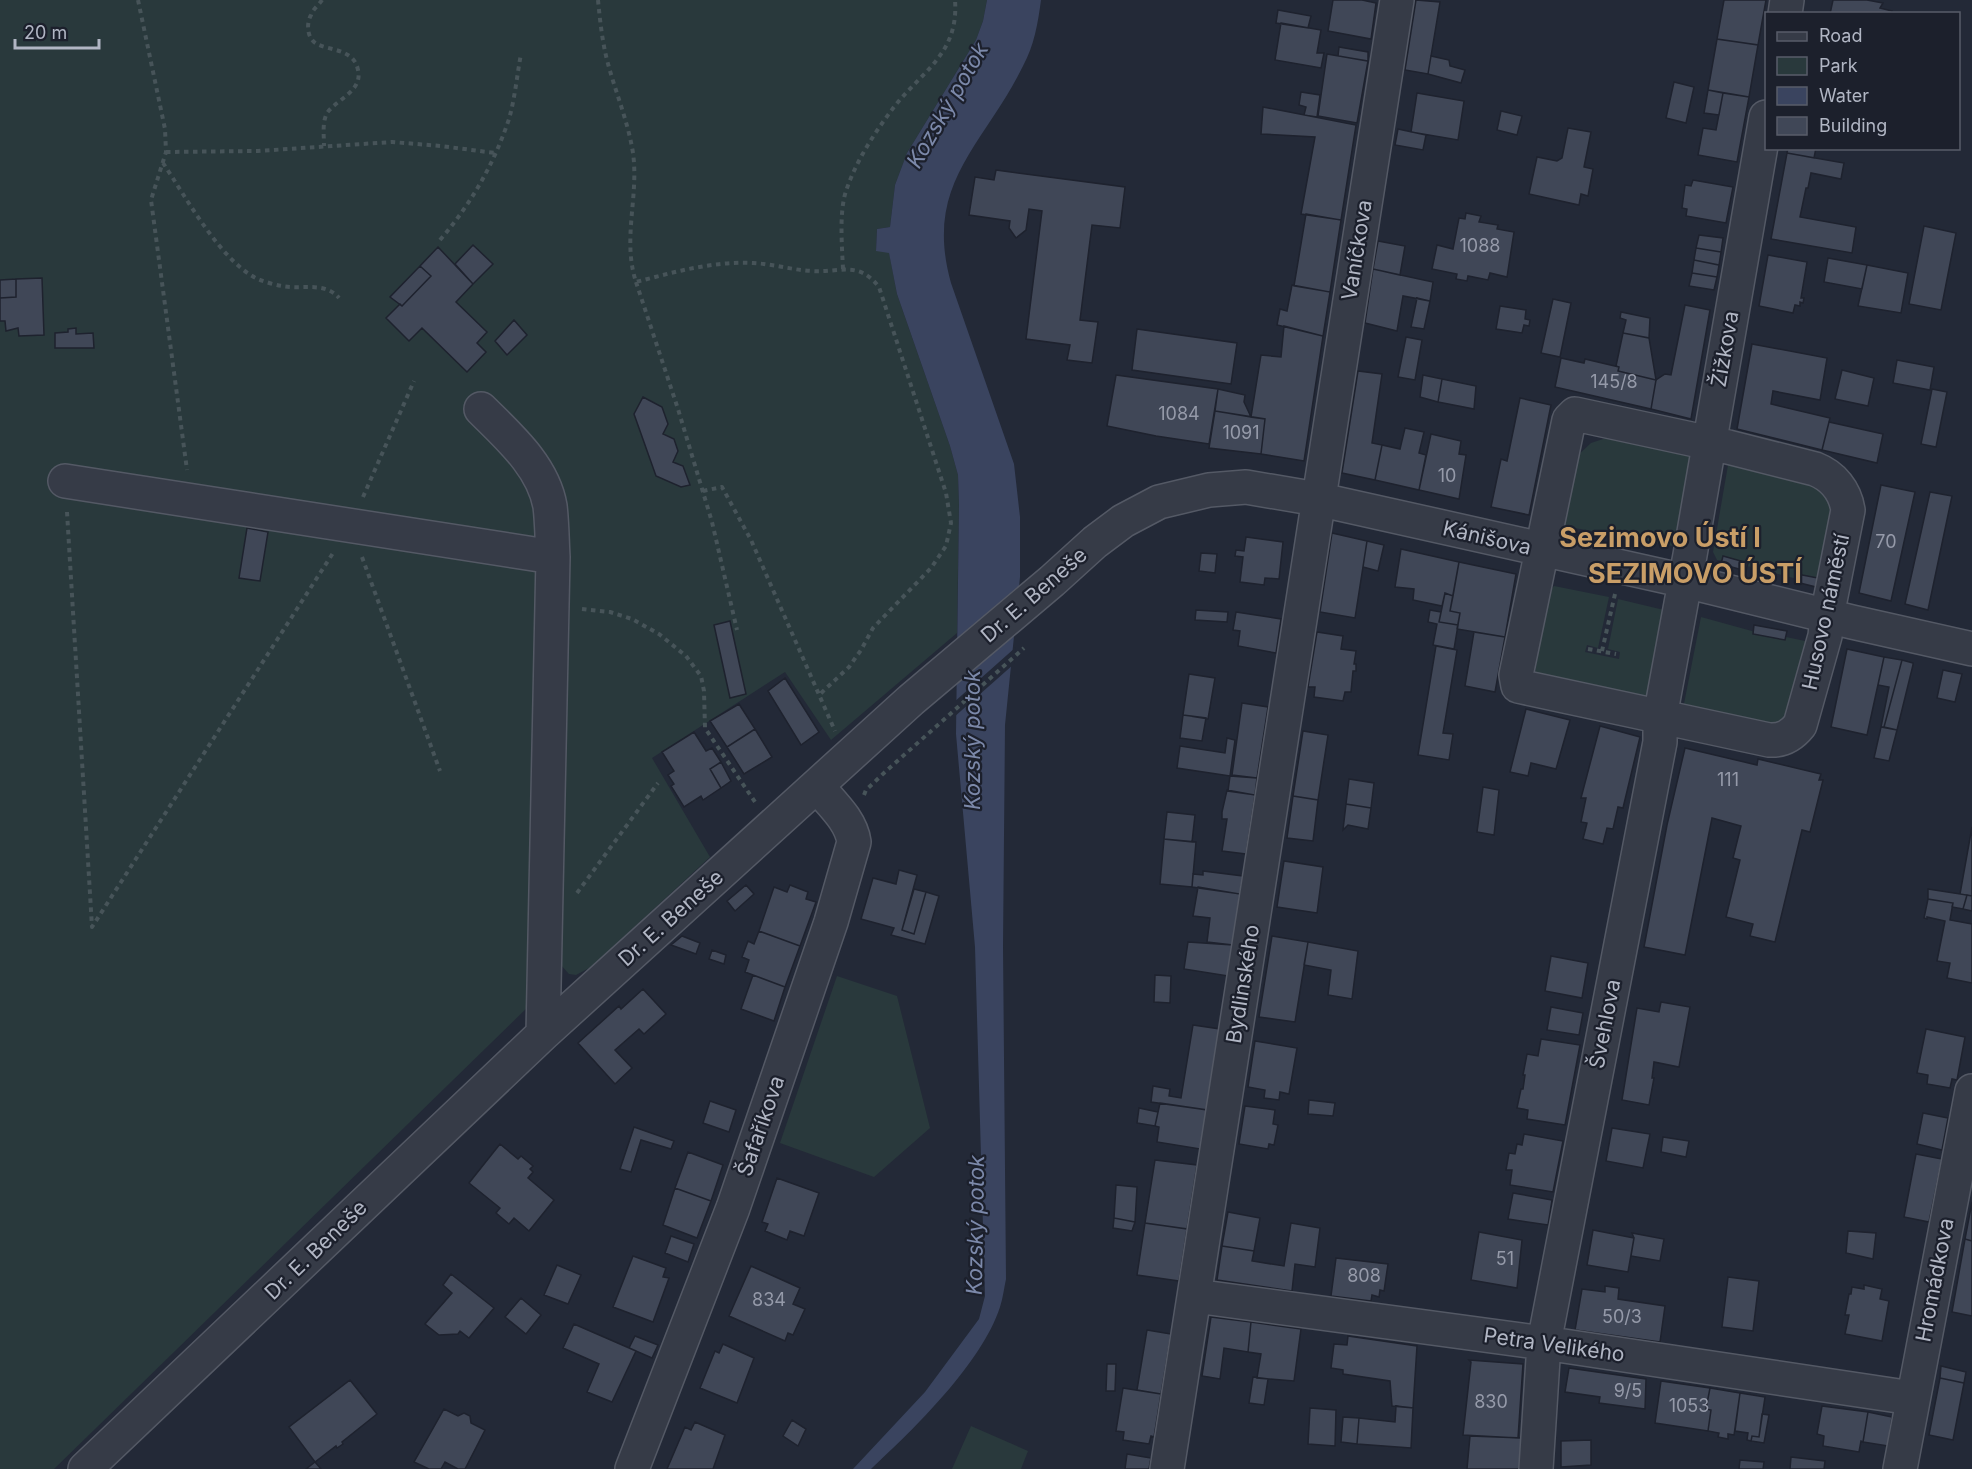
<svg xmlns="http://www.w3.org/2000/svg" width="1972" height="1469" viewBox="0 0 1972 1469" font-family="Inter,sans-serif">
<style>
.green{fill:#29393c}
.water{fill:#3a445f}
.pier{fill:#232937}
.building{fill:#404757;stroke:#1e222e;stroke-width:1.5}
.lines{fill:none;stroke-linecap:round;stroke-linejoin:round}
.minor-casing{stroke:#545965;stroke-width:36}
.path{stroke:#475459;stroke-width:4;stroke-dasharray:4.5 4.5;stroke-linecap:butt}
.minor{stroke:#363b47;stroke-width:33}
.labels{text-anchor:middle;stroke-width:4.5;stroke-linejoin:round;paint-order:stroke}
.number-label{font-size:18px;fill:#959aa9}
.street-label{font-size:21px;fill:#b1b6c4;stroke:#1c202c}
.water-label{font-size:22px;font-style:italic;fill:#7c89aa;stroke:#1c202c}
.district-label{font-size:27px;font-weight:bold;fill:#c99e67;stroke:#1c202c}
</style>
<rect width="100%" height="100%" fill="#232937"/>
<path class="green" d="M0,0H987L983,21L976,40L907,153L895,185L890,227L877,229L876,250L889,252L897,294L950,446L958,475L959,504L957,633L831,740L785,672L652,758L710,857L591,967L576,975L569,974L559,963L531,1004L54,1469H0Z
M1609,437L1694,453L1678,547L1564,526L1576,457L1591,443Z
M1728,465L1818,487L1835,508L1818,578L1798,574L1797,579L1747,566V563L1717,560L1713,552Z
M1554,586L1609,597L1598,648L1587,645L1585,652L1619,659L1620,652L1608,649L1618,599L1664,610L1650,700L1534,678L1549,592Z
M1701,617L1785,640L1786,637L1805,641L1807,644L1788,713L1774,726L1683,709Z
M837,976L897,996L930,1128L874,1177L780,1143Z
M971,1426L1028,1451L1021,1469H952Z"/>
<path class="water" d="M987,0H1041C1038,23 1034,46 1023,66C984,146 923,183 951,283L1014,464L1020,517V577L1005,725L1003,947L1006,1279C1004,1288 1003,1298 1000,1307C982,1363 914,1429 871,1469H853L925,1392L979,1319L985,1296L975,947L956,734L959,504L958,475L950,446L897,294L889,253L876,251L877,229L890,227L895,185L907,153L976,40L983,21Z"/>
<path class="pier" d="M1016,647L1014,664L953,718V703Z"/>
<path class="building" d="M1333,0H1362L1376,3L1371,39L1328,31Z
M1416,0L1440,2L1428,74L1405,70Z
M1724,0H1766L1758,45L1717,39Z
M1833,0H1867L1883,3L1880,8L1892,11L1891,14H1830Z
M1278,10L1311,16L1308,28L1276,23Z
M1281,23L1321,30L1317,53H1324L1321,68L1275,60Z
M1717,39L1758,45L1749,97L1708,90Z
M1339,47L1368,52V61L1338,56Z
M1327,54L1368,61L1357,123L1318,116Z
M1431,56L1449,60L1450,66L1465,70L1461,83L1428,74Z
M1674,82L1694,87L1686,123L1666,118Z
M1708,90L1723,93L1719,115L1704,113Z
M1301,92L1320,95L1317,117L1304,115L1306,107L1299,105Z
M1417,93L1464,101L1458,140L1411,132Z
M1723,93L1749,97L1737,162L1698,155L1703,128L1716,130Z
M1263,107L1356,125L1341,220L1301,214L1315,137L1261,134Z
M1501,111L1522,116L1517,135L1497,130Z
M1568,128L1591,132L1584,167L1593,169L1588,196L1581,194L1579,205L1529,194L1537,157L1557,161L1562,158Z
M1398,129L1426,135L1423,150L1395,145Z
M1788,148H1816L1814,158L1787,153Z
M1787,153L1844,163L1841,179L1811,173L1808,188H1806L1800,217L1856,227L1852,253L1771,239Z
M996,170L1125,187L1120,228L1092,225L1080,320L1098,322L1092,363L1067,360L1070,345L1026,339L1042,211L1029,209L1026,230L1016,238L1009,228L1010,221L969,215L975,177L994,180Z
M1693,180L1733,187L1726,223L1686,216L1687,209L1682,208L1685,185L1691,186Z
M1466,213L1481,216L1479,222L1498,225L1497,229L1514,232L1507,277L1490,273L1488,280L1468,276L1467,281L1456,279L1457,274L1432,269L1437,245L1453,249L1459,218L1465,219Z
M1306,214L1341,220L1330,292L1294,286Z
M1924,226L1956,233L1941,310L1909,304Z
M1699,235L1723,238L1721,252L1696,248Z
M1378,241L1405,246L1400,275L1373,269Z
M473,245L493,264L473,284L455,264Z
M438,247L473,284L456,302L487,332L477,343L486,352L467,372L422,328L409,341L386,318L400,304L402,306L431,276L420,266Z
M1696,248L1721,252L1719,265L1694,260Z
M1768,255L1807,262L1801,298H1804L1803,303L1800,302V306L1795,305L1793,313L1759,306Z
M1828,258L1867,265L1862,289L1824,282Z
M1694,260L1719,265L1717,277L1692,273Z
M1867,265L1908,273L1901,313L1858,306Z
M420,266L431,276L402,306L390,297Z
M1373,269L1433,282L1430,301L1403,296L1397,331L1365,323Z
M1692,273L1717,277L1714,290L1689,286Z
M42,278L44,335L19,336L18,328L6,331L5,321H0V298L16,297V279Z
M16,279V297L0,298V280Z
M1292,285L1330,292L1323,336L1277,325L1280,309L1287,311Z
M1417,298L1430,301L1424,329L1411,327Z
M1553,299L1571,303L1560,357L1541,353Z
M1685,305L1710,310L1691,419L1651,409L1656,380L1665,374L1671,375Z
M1500,306L1526,310L1525,319L1530,320L1529,326L1524,325L1522,333L1496,329Z
M1621,312L1650,318L1649,338L1623,333L1626,320L1620,318Z
M514,320L527,335L507,355L495,341Z
M1284,326L1323,336L1304,461L1261,454L1265,419L1251,417L1261,355L1281,357Z
M76,328V334L93,333L94,348H55V333L68,332V329Z
M1137,329L1237,343L1231,384L1132,370Z
M1623,333L1649,338L1656,380L1618,371L1619,367L1616,366Z
M1406,337L1422,340L1415,380L1398,377Z
M1752,344L1827,358L1820,400L1773,391L1771,404L1830,418L1822,450L1737,429Z
M1561,358L1584,363L1585,359L1619,367L1618,371L1656,380L1651,409L1555,387Z
M1897,360L1934,367L1930,390L1893,383Z
M1842,370L1874,378L1868,406L1835,399Z
M1358,371L1382,374L1372,443L1382,445L1375,480L1342,473Z
M1116,375L1218,389L1209,444L1156,436L1107,426Z
M1423,375L1442,379L1438,402L1420,397Z
M1442,379L1476,386L1474,409L1438,402Z
M1218,389L1245,395L1244,402L1251,417L1215,411Z
M1932,389L1947,392L1936,447L1921,444Z
M643,397L662,407L668,424L663,434L674,439L678,451L673,462L683,466L690,485L681,487L656,476L634,414Z
M1520,398L1551,405L1529,515L1491,507L1501,459L1507,461Z
M1215,411L1265,419L1261,454L1209,448Z
M1829,422L1883,434L1877,463L1822,450Z
M1405,428L1424,432L1419,453L1426,455L1419,490L1375,480L1382,445L1400,449Z
M1431,434L1461,441L1459,454L1466,455L1459,499L1419,490Z
M1881,485L1915,492L1891,601L1859,593Z
M1930,492L1952,496L1928,610L1905,604Z
M247,528L268,532L260,581L239,578Z
M1332,533L1367,541L1355,618L1320,612Z
M1246,537L1283,542L1279,579L1265,578L1264,585L1240,582L1243,557L1235,556L1236,550L1244,551Z
M1367,541L1384,545L1378,571L1363,567Z
M1401,549L1459,562L1453,596L1445,593L1442,606L1413,600L1414,589L1395,587Z
M1201,553L1217,554L1215,573L1199,571Z
M1723,556L1748,563L1746,571L1721,564Z
M1459,562L1516,574L1505,637L1457,629L1460,613L1450,611Z
M1797,574L1818,578L1816,587L1796,582Z
M1445,593L1453,596L1450,611L1460,613L1458,625L1439,622Z
M1196,610L1228,612L1227,622L1195,620Z
M1430,610L1441,612L1439,622L1458,625L1454,649L1433,645L1437,624L1428,622Z
M1236,612L1281,619L1276,653L1238,646L1240,631L1233,630Z
M730,621L746,694L730,698L714,625Z
M1754,625L1787,631L1785,640L1753,634Z
M1317,632L1343,636L1341,649L1356,651L1354,664H1356V671H1353L1351,692H1345L1343,701L1314,697L1315,687H1308Z
M1474,632L1505,637L1495,692L1465,686Z
M1436,646L1457,650L1443,733L1453,734L1449,760L1418,755Z
M1847,649L1884,657L1867,735L1831,727Z
M1884,657L1902,660L1884,727H1881L1889,687L1878,685Z
M1902,660L1913,663V665L1897,730L1884,727Z
M1943,670L1962,674L1955,702L1937,698Z
M1189,674L1215,678L1208,719L1183,715Z
M785,678L819,732L801,745L768,691Z
M1242,703L1268,707L1257,778L1232,775Z
M739,704L755,729L727,747L710,721Z
M1526,709L1570,720L1556,769L1531,763L1528,776L1510,772Z
M1183,715L1206,718L1202,741L1180,738Z
M1600,726L1640,737L1623,808L1618,807L1613,829L1607,828L1603,844L1583,839L1587,823L1581,822L1586,798H1581Z
M1881,727L1897,730L1889,761L1874,758Z
M755,729L772,757L744,774L727,747Z
M1303,731L1328,735L1318,800L1293,796Z
M694,732L706,751L712,748L721,762L710,769L721,788L703,800L701,796L684,807L671,786L674,784L668,775L674,771L662,752Z
M1227,738L1235,740L1230,776L1177,768L1180,746L1225,753Z
M1685,748L1757,765L1758,759L1821,774L1819,780H1823L1810,832L1802,830L1775,942L1750,936L1753,924L1726,917L1740,860L1733,858L1741,826L1712,818L1685,955L1644,947L1667,825Z
M721,762L731,781L721,788L710,769Z
M1230,776L1257,778L1255,795L1228,791Z
M1349,779L1374,783L1371,808L1346,804Z
M1483,787L1499,790L1494,835L1477,832Z
M1227,790L1255,795L1246,854L1222,851L1227,819H1222V812Z
M1293,796L1318,800L1313,841L1287,838Z
M1346,804L1371,808L1368,829L1348,825L1343,830Z
M1167,812L1195,815L1192,842L1164,839Z
M1972,827V896L1960,894Z
M1164,839L1196,842L1192,887L1160,884Z
M1284,861L1323,867L1317,913L1277,907Z
M899,870L917,875L902,930L914,934L926,892L939,896L925,944L891,935L894,928L861,919L873,878L896,884Z
M1203,871L1243,876L1240,894L1192,887L1193,874L1203,875Z
M746,885L754,894L735,911L727,901Z
M790,885L808,892L806,899L816,902L800,946L759,931L774,887L787,892Z
M1198,887L1240,894L1233,945L1207,942L1210,918L1193,916Z
M914,889L926,892L914,934L902,930Z
M1928,889L1967,895L1963,909L1952,907L1953,903L1928,899Z
M1967,895L1972,896V911L1963,909Z
M1928,899L1953,903L1950,920L1972,924V983L1947,978L1950,963L1937,961L1945,921L1927,917V919L1924,918Z
M759,931L800,946L785,987L745,972L749,960L742,957L748,941L754,944Z
M682,936L700,943L696,954L671,945Z
M1272,936L1308,942L1295,1022L1259,1017Z
M1188,942L1233,945L1228,976L1184,969Z
M1308,942L1358,951L1352,999L1328,995L1331,970L1304,965Z
M712,950L726,955L724,964L709,959Z
M1551,956L1588,963L1582,998L1545,991Z
M753,975L785,987L774,1021L741,1009Z
M1155,975L1171,976L1170,1003L1154,1002Z
M643,989L666,1014L644,1034L639,1029L615,1050L632,1068L615,1084L578,1043L619,1006L621,1009Z
M1661,1002L1690,1007L1679,1067L1654,1062L1652,1078H1654L1649,1105L1622,1100L1637,1008L1659,1012Z
M1551,1007L1583,1013L1579,1035L1547,1030Z
M1193,1025L1220,1029L1207,1110L1151,1102L1153,1086L1170,1089L1169,1096L1181,1098Z
M1926,1029L1965,1037L1957,1080L1952,1079L1950,1088L1927,1084L1928,1075L1917,1073Z
M1541,1039L1580,1045L1565,1125L1527,1119L1528,1110L1517,1108L1521,1089H1523L1525,1075H1523L1527,1054L1538,1056Z
M1255,1041L1297,1048L1289,1094L1280,1092L1279,1100L1264,1098L1265,1090L1248,1087Z
M1309,1100L1335,1103L1333,1116L1308,1114Z
M710,1101L736,1110L729,1132L703,1123Z
M1160,1103L1207,1110L1200,1149L1157,1142L1159,1127L1155,1126Z
M1245,1106L1275,1110L1273,1124L1278,1125L1274,1145L1269,1144L1268,1149L1239,1144Z
M1139,1108L1158,1112L1155,1126L1137,1123Z
M1923,1113L1948,1118L1942,1150L1917,1144Z
M634,1127L674,1141L671,1149L641,1140L631,1172L620,1169Z
M1612,1128L1650,1134L1643,1168L1606,1161Z
M1524,1134L1563,1141L1553,1192L1510,1185L1512,1170H1506L1509,1153L1515,1154L1517,1144L1522,1145Z
M1663,1137L1689,1141L1686,1157L1661,1152Z
M500,1144L518,1159L521,1156L533,1166L530,1169L533,1172L528,1178L554,1200L529,1231L514,1218L509,1224L496,1213L500,1208L469,1183Z
M688,1152L723,1165L711,1201L675,1188Z
M1916,1154L1942,1159L1929,1222L1904,1217Z
M1155,1160L1197,1165L1187,1229L1145,1223Z
M777,1178L819,1193L804,1236L790,1231L787,1240L765,1231L768,1224L762,1222Z
M1116,1185L1137,1187L1135,1222L1114,1218Z
M675,1188L711,1201L697,1238L663,1225Z
M1513,1193L1552,1200L1548,1225L1508,1219Z
M1972,1202V1241L1965,1239Z
M1228,1212L1260,1218L1254,1251L1222,1246Z
M1114,1218L1135,1222L1132,1231L1113,1228Z
M1145,1223L1187,1229L1179,1281L1137,1275Z
M1291,1223L1320,1228L1315,1267L1295,1264L1292,1291L1217,1280L1222,1246L1254,1251L1252,1261L1284,1266Z
M1593,1230L1634,1238L1628,1272L1587,1265Z
M1848,1231L1876,1233L1873,1259L1846,1253Z
M1479,1232L1522,1240L1517,1288L1471,1280Z
M1632,1233L1664,1239L1660,1261L1631,1256L1634,1238Z
M671,1236L694,1244L688,1262L665,1253Z
M1965,1239L1972,1241V1316L1952,1312Z
M633,1256L666,1268L663,1277L669,1278L653,1322L613,1307Z
M1336,1258L1388,1264L1384,1291L1380,1290L1379,1297L1372,1295L1371,1301L1331,1296Z
M557,1265L581,1275L568,1304L544,1295Z
M751,1266L800,1288L793,1304L805,1309L793,1335L788,1333L785,1341L729,1316Z
M451,1274L494,1308L469,1338L460,1331L458,1334L439,1335L425,1324L452,1293L443,1285Z
M1728,1277L1759,1281L1753,1331L1722,1327Z
M1864,1285L1882,1289L1880,1299L1889,1301L1882,1341L1845,1334L1849,1315H1845L1849,1294H1851L1852,1287L1864,1289Z
M1605,1286L1619,1288L1618,1299L1665,1306L1660,1342L1575,1330L1582,1289L1605,1292Z
M521,1298L541,1315L526,1334L505,1317Z
M1211,1317L1251,1322L1248,1352L1224,1348L1220,1379L1202,1376Z
M1251,1322L1301,1329L1294,1381L1257,1378L1261,1354L1248,1352Z
M574,1324L636,1351L612,1402L587,1392L599,1364L563,1348Z
M1147,1330L1171,1334L1161,1394L1137,1390Z
M635,1336L658,1345L652,1358L629,1348Z
M1348,1336L1417,1346L1413,1408L1392,1406L1390,1381L1343,1374V1370L1331,1368L1334,1344L1347,1345Z
M723,1344L754,1358L737,1403L700,1388L715,1351L719,1353Z
M1469,1360L1523,1364L1518,1438L1463,1435L1471,1362Z
M1107,1364H1116L1115,1391H1106Z
M1941,1366L1966,1372L1964,1383L1940,1378Z
M1569,1368L1646,1379L1645,1409L1599,1403L1600,1397L1565,1392Z
M1253,1377L1268,1379L1264,1405L1249,1403Z
M1940,1378L1964,1383L1953,1440L1929,1435Z
M350,1380L377,1414L342,1442L343,1444L337,1448L336,1446L315,1462L289,1427Z
M1661,1381L1710,1388L1706,1409L1711,1410L1708,1431L1655,1423Z
M1123,1388L1161,1394L1154,1437L1151,1436L1149,1444L1123,1440L1124,1432L1116,1431Z
M1710,1388L1740,1393L1734,1435L1728,1434V1439L1718,1437L1719,1433L1708,1431L1711,1410L1706,1409Z
M1740,1393L1765,1397L1759,1437L1752,1436L1751,1441L1747,1440L1748,1433L1735,1431Z
M1396,1406L1413,1408L1411,1448L1357,1444L1359,1418L1395,1422Z
M1822,1406L1868,1412L1863,1442L1861,1441L1859,1452L1823,1446L1824,1436L1817,1434Z
M1310,1408L1336,1410L1335,1446L1308,1444Z
M444,1409L458,1416L464,1413L470,1416L471,1423L485,1430L465,1469H458L445,1462L441,1469H429L414,1462Z
M1868,1412L1892,1417L1888,1446L1863,1442Z
M1762,1414L1769,1415L1764,1443L1751,1441L1752,1436L1759,1437Z
M1343,1417L1359,1418L1357,1444L1341,1442Z
M792,1420L806,1429L798,1446L783,1436Z
M695,1422L725,1435L713,1469H667L685,1427L691,1430Z
M1470,1436L1523,1438L1520,1469H1467Z
M1591,1440V1465L1561,1467V1441Z
M1127,1454L1151,1458L1149,1469H1125Z
M1791,1457L1825,1461L1824,1469H1790Z
M1740,1460L1764,1462L1763,1469H1739Z
M315,1462L321,1469H306Z"/>
<g class="lines">
<defs>
<path id="minor" d="M1785,14L1787,0
M481,409C508,436 543,466 550,506C552,522 552,540 553,557L543,1034
M1575,414L1728,447L1815,469C1833,476 1845,491 1848,510L1827,616L1825,636L1800,725C1792,735 1783,741 1769,740L1518,686L1516,675L1569,420Z
M65,481L553,557
M1195,1296L1544,1343L1912,1398
M85,1469L543,1034L911,700L1052,581L1095,542L1123,521L1159,502L1209,490L1246,487L1317,499L1685,581L1852,622L1972,649
M632,1469L733,1208L831,922L854,842C851,820 831,803 817,786
M1167,1469L1397,0
M1536,1469L1544,1343L1660,742V717L1690,555L1766,117
M1900,1469L1972,1091"/>
</defs>
<use href="#minor" class="minor-casing"/>
<path class="path" d="M138,0L165,129L166,152L151,200L187,470
M322,0C319,5 313,9 311,15C306,24 307,39 317,44C331,51 354,49 358,70C363,91 337,99 327,113C322,123 324,135 324,146
M598,0C600,20 602,40 607,60C615,91 628,121 633,153C639,197 622,239 636,282C674,272 713,261 753,263C773,264 792,270 812,271C840,273 858,260 879,287L946,493L951,523L946,546L931,568L873,628L861,650L849,667L819,695
M166,152L258,151L392,142L441,146L495,153
M163,163C186,197 222,264 260,280C266,282 275,285 282,286C302,290 325,281 339,298
M440,240C471,204 494,164 509,119C515,98 517,75 521,54
M843,269C842,246 839,212 846,191C856,161 875,132 894,107C922,71 959,54 955,0
M636,282L678,409L712,522L737,630
M703,491L722,487L751,540L835,731
M363,497L414,381
M67,512L92,927L333,553
M362,557L440,771
M582,609L610,612L632,619L659,634L686,656L701,676L704,691L705,728L755,802
M1588,649L1616,654
M1602,651L1615,594
M864,795L866,790L884,773L1024,648
M577,893L658,783"/>
<use href="#minor" class="minor"/>
</g>
<g class="labels">
<g class="number-label">
<text x="1480" y="252">1088</text>
<text x="1614" y="388">145/8</text>
<text x="1179" y="420">1084</text>
<text x="1241" y="439">1091</text>
<text x="1447" y="482">10</text>
<text x="1886" y="548">70</text>
<text x="1728" y="786">111</text>
<text x="1505" y="1265">51</text>
<text x="1364" y="1282">808</text>
<text x="769" y="1306">834</text>
<text x="1622" y="1323">50/3</text>
<text x="1628" y="1397">9/5</text>
<text x="1491" y="1408">830</text>
<text x="1689" y="1412">1053</text>
</g>
<g class="street-label">
<text transform="translate(1357 250) rotate(-81)" y="7">Vaníčkova</text>
<text transform="translate(1725 349) rotate(-80)" y="7">Žižkova</text>
<text transform="translate(1487 538) rotate(13)" y="7">Kánišova</text>
<text transform="translate(1034 595) rotate(-41)" y="7">Dr. E. Beneše</text>
<text transform="translate(1826 612) rotate(-78)" y="7">Husovo náměstí</text>
<text transform="translate(671 918) rotate(-42)" y="7">Dr. E. Beneše</text>
<text transform="translate(1243 984) rotate(-81)" y="7">Bydlinského</text>
<text transform="translate(1605 1024) rotate(-79)" y="7">Švehlova</text>
<text transform="translate(761 1126) rotate(-71)" y="7">Šafaříkova</text>
<text transform="translate(316 1250) rotate(-44)" y="7">Dr. E. Beneše</text>
<text transform="translate(1935 1280) rotate(-79)" y="7">Hromádkova</text>
<text transform="translate(1554 1345) rotate(8)" y="7">Petra Velikého</text>
</g>
<g class="water-label">
<text transform="translate(947 105) rotate(-60)" y="8">Kozský potok</text>
<text transform="translate(972 740) rotate(-90)" y="8">Kozský potok</text>
<text transform="translate(975 1225) rotate(-89)" y="8">Kozský potok</text>
</g>
<g class="district-label">
<text x="1660" y="547">Sezimovo Ústí Ⅰ</text>
<text x="1695" y="583">SEZIMOVO ÚSTÍ</text>
</g>
</g>
<rect x="1765" y="12" width="195" height="138" fill="#1c202c" stroke="#585c69" stroke-width="1.5"/>
<rect x="1777" y="32" width="30" height="9" fill="#363b47" stroke="#585c69" stroke-width="1.5"/>
<text x="1819" y="42" font-size="18" fill="#b1b6c4">Road</text>
<rect x="1777" y="57" width="30" height="18" fill="#29393c" stroke="#585c69" stroke-width="1.5"/>
<text x="1819" y="72" font-size="18" fill="#b1b6c4">Park</text>
<rect x="1777" y="87" width="30" height="18" fill="#3a445f" stroke="#585c69" stroke-width="1.5"/>
<text x="1819" y="102" font-size="18" fill="#b1b6c4">Water</text>
<rect x="1777" y="117" width="30" height="18" fill="#404757" stroke="#585c69" stroke-width="1.5"/>
<text x="1819" y="132" font-size="18" fill="#b1b6c4">Building</text>
<path d="M15 39v9h84v-9" fill="none" stroke="#b1b6c4" stroke-width="3"/>
<text x="24" y="39" font-size="18" fill="#b1b6c4" stroke="#1c202c" stroke-width="4.5" paint-order="stroke">20 m</text>
</svg>
